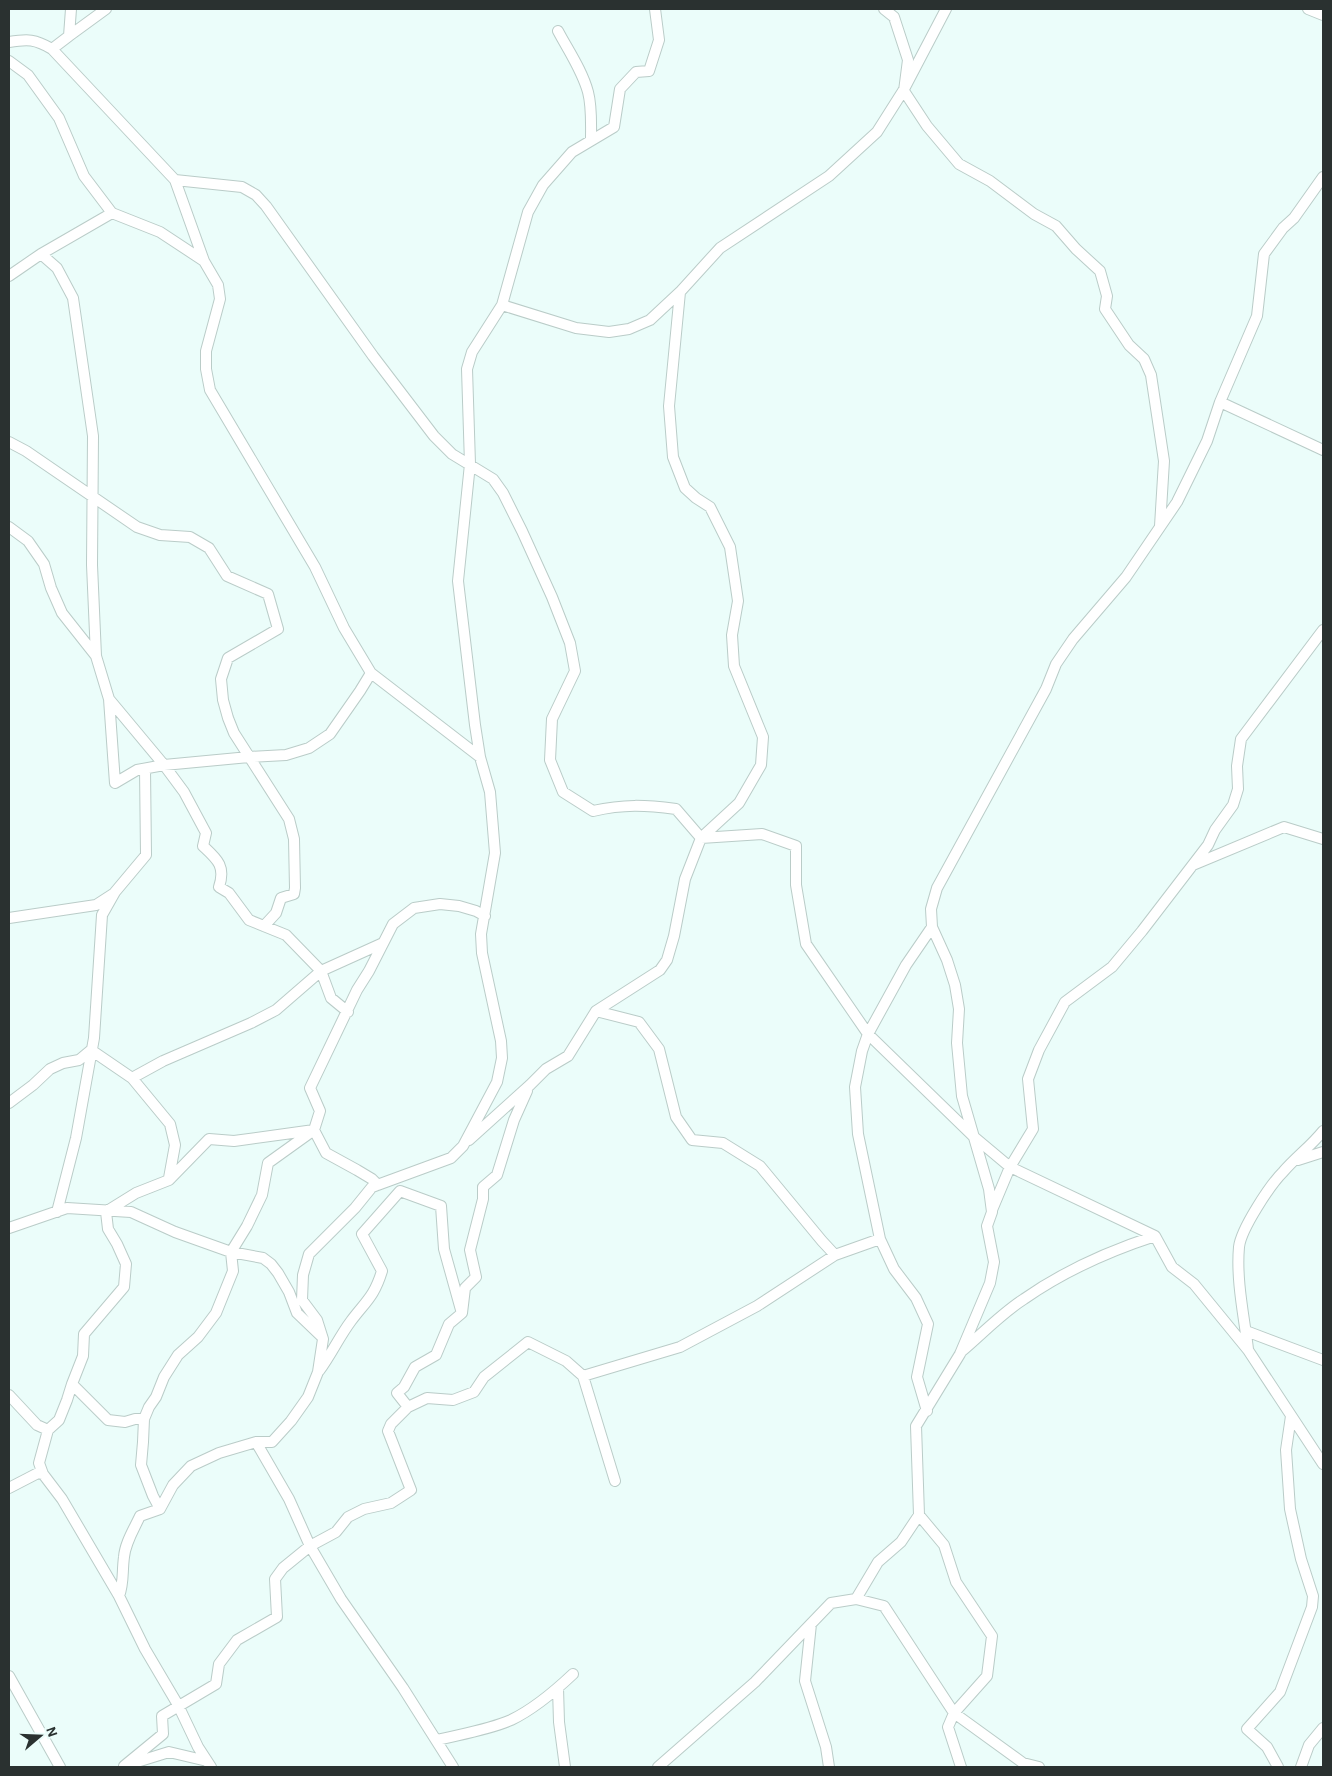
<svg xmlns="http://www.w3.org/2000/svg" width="1332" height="1776" viewBox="0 0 1332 1776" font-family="'Alegreya Sans',sans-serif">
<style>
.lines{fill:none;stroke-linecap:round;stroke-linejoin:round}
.minor-casing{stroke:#baccc8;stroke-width:12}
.minor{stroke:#fff;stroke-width:10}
</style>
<rect width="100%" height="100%" fill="#ebfdfa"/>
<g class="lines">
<defs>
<path id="minor" d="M884,9L894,17L908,60L904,91L927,126L959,164L990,181L1034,214L1056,226L1076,249L1100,271L1107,296L1105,309L1129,345L1144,359L1151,375L1164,461L1160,526
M1308,9L1323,15
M558,31C568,50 582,70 588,92C592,107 591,124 591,139
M69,36L106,9
M9,42C28,39 35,39 52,49L175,180L204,261
M52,49L69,36L71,9
M9,61L28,75L59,118L84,176L112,213L160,232L204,261L218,285L220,299L206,351V369L210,390L315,567L344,628L371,673L480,757
M175,180L242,187L256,195L266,206L373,356L434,436L452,454L493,479L503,493L522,531L552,597L570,643L575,671L552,719L550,760L563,792L593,811C624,804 645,805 676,809L701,838
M41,254L57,268L73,298L93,436L92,565L96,656L109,699L115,783L137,770L164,765L249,757L286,755L309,748L330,734L360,691L371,673
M9,276L41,254L112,213
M502,305L576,328L609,332L629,329L650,320L680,292L720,248L829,176L877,132L903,91L946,9
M1220,402L1323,450
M9,442L26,451L137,527L160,535L190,537L209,548L227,576L268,594L278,629L228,658L221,679L223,700L228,718L234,733L289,819L294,839L295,888L294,894L281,898L276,913L264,926
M9,527L28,541L44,564L51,588L62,613L96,656
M109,699L164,765L184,792L206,833L203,846C217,859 226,866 219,887L229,893L249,920L286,935L321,971L331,998L348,1012
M701,838L762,834L796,846V885L806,944L868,1034L973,1136L1010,1167L1155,1236
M1193,865L1284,827L1323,839
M9,918L96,905L113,894
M596,1011L639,1022L659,1049L676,1117L692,1140L723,1143L760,1166L822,1241L835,1255L880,1239
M91,1050L132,1078L170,1124L175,1145L169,1178
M132,1078L163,1061L251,1023L276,1010L321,971L383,943
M9,1103L33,1085L50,1069L63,1063L79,1060L91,1050
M469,1140L530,1085L546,1069L568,1056L596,1011L660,970L667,960L674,936L685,879L701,838L739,803L761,765L763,737L734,666L732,635L738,601L730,547L710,507L696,498L685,488L673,457L669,406L680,292
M1298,1160L1323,1152
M992,1210L1010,1167L1033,1129L1028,1079L1039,1050L1065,1002L1112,967L1142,931L1208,845L1215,830L1233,805L1238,789L1237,766L1241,739L1323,630
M107,1211L136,1193L169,1180L209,1139L234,1141L314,1130L326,1153L357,1170L372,1179L378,1185
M57,1212L76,1138L94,1038L102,915L115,892L146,855L145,769
M9,1228L67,1208L131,1212L175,1232L231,1252L263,1258L271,1264L278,1273L289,1292L297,1313L321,1336
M1246,1331L1323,1360
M1248,1349C1244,1316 1236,1280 1239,1247C1241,1229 1270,1185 1283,1172C1296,1157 1311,1146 1323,1131
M962,1351C982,1334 1002,1313 1024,1299C1064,1271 1109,1251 1155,1236L1172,1267L1194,1284L1248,1350L1323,1464
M319,1371C331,1355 339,1337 351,1321C366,1301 374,1297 382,1271L362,1234L400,1191L441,1206L444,1249L461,1310
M583,1376L680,1347L757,1306L835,1255
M72,1384L108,1420L125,1422L135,1419H144
M9,1395L37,1425L48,1430L39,1463L43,1474L62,1499L119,1596L145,1649L178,1705L198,1747L211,1767
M408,1407L427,1398L453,1400L474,1392L484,1377L528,1342L566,1361L583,1376L615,1481
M927,1411L917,1377L928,1324L916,1298L894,1269L880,1239L858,1134L855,1087L862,1051L868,1034L906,965L932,927
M48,1430L59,1420L67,1400L72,1384L83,1356L84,1334L124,1287L126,1264L117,1244L108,1229L106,1212
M256,1442L289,1499L310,1546L341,1599L403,1688L453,1767
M9,1488L38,1473L43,1474
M160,1509L153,1496L141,1465L143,1442L144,1419L149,1407L156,1397L164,1377L178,1355L198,1337L216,1313L233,1271L231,1252L247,1226L262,1195L268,1163L314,1130L320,1111L310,1088L357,990L369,971L393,924L414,908L440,904L459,906L476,911L485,916
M919,1515L944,1545L956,1582L992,1636L987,1676L954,1713L948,1727L961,1767
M119,1596C124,1583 122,1571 124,1557C125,1543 134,1529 140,1516L160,1509L173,1485L191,1466L219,1453L256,1442H272L291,1421L308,1397L318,1372L323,1339L317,1320L302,1300L303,1275L309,1254L355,1208L372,1187L451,1158L463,1146L497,1082L502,1058L501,1041L482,953L481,934L495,853L490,792L480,757L475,725L458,581L470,464L467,369L472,352L502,305L528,212L543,185L572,152L614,127L620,89L636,72L649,71L659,40L655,9
M856,1599L878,1562L901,1542L919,1515L916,1426L960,1354L990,1283L994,1262L987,1226L992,1212L989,1189L962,1096L957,1043L959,1009L955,985L947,960L932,927L931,909L937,888L1046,689L1056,664L1073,639L1126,577L1177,502L1207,441L1220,402L1257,316L1264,254L1283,228L1294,218L1323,177
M811,1624L805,1681L826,1747L829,1767
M9,1676L60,1767
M558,1688L559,1722L565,1767
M437,1740C461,1734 488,1730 511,1720C534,1709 555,1691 573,1674
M207,1761L169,1752L124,1766L163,1734L162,1716L216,1684L219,1664L237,1640L277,1617L275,1579L283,1568L310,1546L336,1532L348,1517L364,1509L391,1503L411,1490L388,1431L391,1424L408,1407L397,1393L404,1387L415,1367L436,1355L449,1324L462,1313L465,1288L476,1277L470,1250L483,1199V1187L497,1175L514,1120L527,1091
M658,1767L755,1682L831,1603L856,1599L884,1606L954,1713L1023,1763L1039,1767
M1278,1767L1267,1747L1247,1729L1280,1692L1312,1607L1313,1596L1301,1559L1290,1509L1286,1450L1291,1416
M1301,1767L1309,1745L1323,1728"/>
</defs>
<use href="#minor" class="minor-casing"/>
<use href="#minor" class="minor"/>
</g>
<rect width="1332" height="1776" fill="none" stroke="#2a3130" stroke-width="20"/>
<g transform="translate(40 1736) rotate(71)" stroke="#ebfdfa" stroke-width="4" paint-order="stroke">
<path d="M0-4L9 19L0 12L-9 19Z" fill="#2a3130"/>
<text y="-8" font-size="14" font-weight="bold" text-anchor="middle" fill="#2a3130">N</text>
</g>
</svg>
